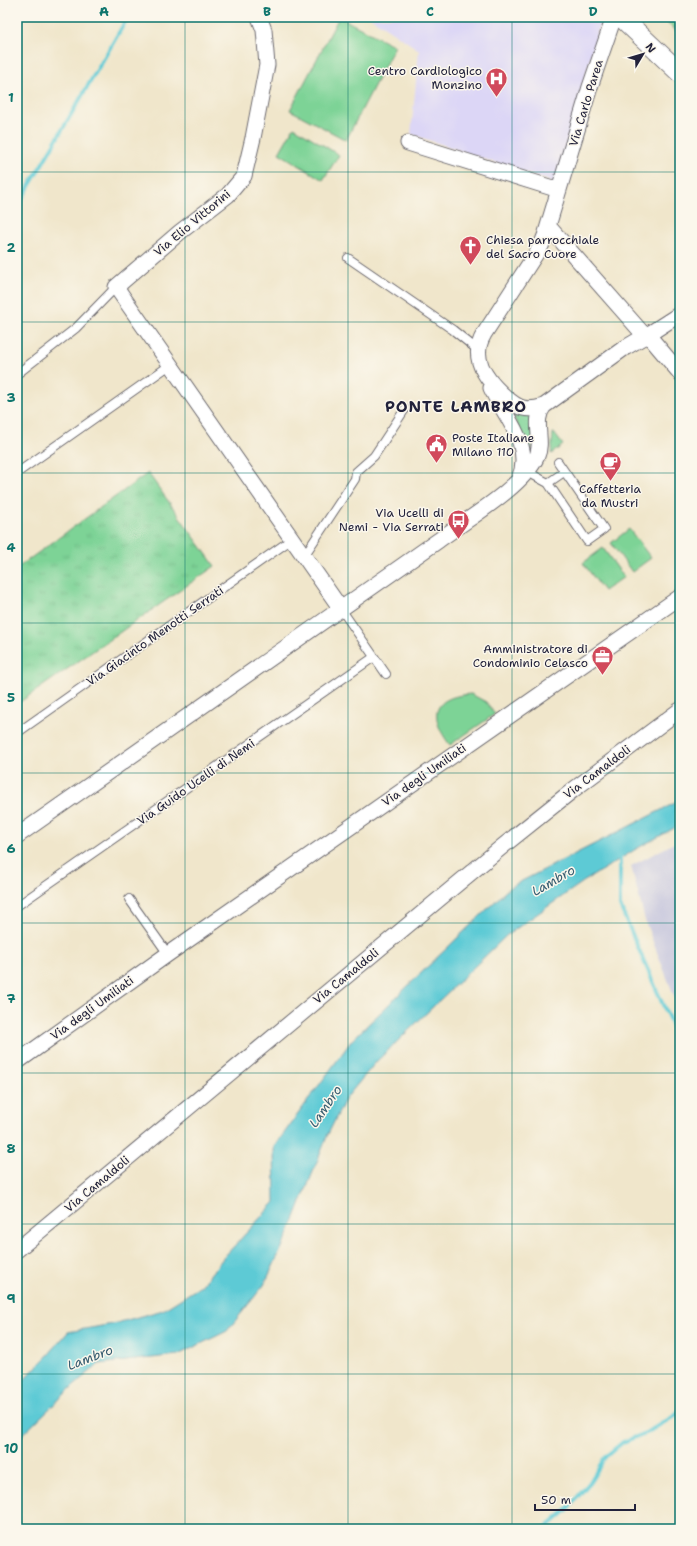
<svg xmlns="http://www.w3.org/2000/svg" width="697" height="1546" viewBox="0 0 697 1546" font-family="'Shantell Sans',sans-serif">
<style>
.built{fill:#dcd6f6}
.industrial{fill:#c2c2dc}
.green{fill:#7dd396;stroke:#507a68}
.park{fill:url(#park-tufts);stroke:#507a68}
.water{fill:#5dcad5;stroke:#407688}
.lines{fill:none;stroke-linecap:round;stroke-linejoin:round}
.stream{stroke:#5dcad5;stroke-width:4}
.service-casing{stroke:#6a676d;stroke-width:10}
.minor-casing{stroke:#6a676d;stroke-width:17}
.tertiary-casing{stroke:#6a676d;stroke-width:21}
.service{stroke:#fff;stroke-width:8}
.minor{stroke:#fff;stroke-width:15}
.tertiary{stroke:#fff;stroke-width:19}
.grid{fill:none;stroke:#0f766e;stroke-width:1;stroke-opacity:0.55}
.labels{text-anchor:middle;stroke-width:3;stroke-linejoin:round;paint-order:stroke}
.poi-label{font-size:12px;fill:#22223b;stroke:#fbf7ec;text-anchor:end}
.street-label{font-size:12px;fill:#22223b;stroke:#fbf7ec}
.water-label{font-size:13px;font-style:italic;fill:#375d71;stroke:#fbf7ec}
.district-label{font-size:16px;font-weight:bold;letter-spacing:1px;fill:#22223b;stroke:#fbf7ec}
.neatline{fill:none;stroke:#0f766e;stroke-width:1.5}
.grid-label{font-size:13px;text-anchor:middle;font-weight:bold;fill:#0f766e}
</style>
<defs>
<pattern id="park-tufts" width="24" height="20" patternUnits="userSpaceOnUse"><rect width="24" height="20" fill="#7dd396"/><path d="M3 7l-1-3M5 7V3M7 7l1-3M15 17l-1-3M17 17v-4M19 17l1-3" fill="none" stroke="#6cb582"/></pattern>
</defs>
<rect width="100%" height="100%" fill="#fbf7ec"/>
<filter id="ink" filterUnits="userSpaceOnUse"><feTurbulence type="fractalNoise" baseFrequency=".025" numOctaves="2"/><feDisplacementMap in="SourceGraphic" scale="8" xChannelSelector="R" yChannelSelector="G"/><feConvolveMatrix kernelMatrix="1 2 1 2 8 2 1 2 1" color-interpolation-filters="sRGB"/></filter>
<filter id="wash" filterUnits="userSpaceOnUse"><feTurbulence type="fractalNoise" baseFrequency=".012" numOctaves="4" result="noise"/><feDisplacementMap in="SourceGraphic" scale="16" xChannelSelector="R" yChannelSelector="G"/><feGaussianBlur stdDeviation="0.9" result="paint"/><feColorMatrix in="noise" values="0 0 0 0 0 0 0 0 0 0 0 0 0 0 0 0 0 1.4 0 .05"/><feComposite in="paint" operator="in"/></filter>
<g filter="url(#wash)">
<rect width="100%" height="100%" fill="#f0e6cb"/>
<path class="built" d="M370,17H602L555,183L411,134L419,50Z"/>
<path class="industrial" d="M680,840V1011L646,924L631,866Z"/>
<path class="green" d="M339,17L395,46L346,140L290,110Z
M294,127L339,155L323,180L279,153Z
M515,411L533,413L535,436L530,455L512,413Z
M553,433H554L563,445L551,454Z
M629,529L651,558L632,572L611,543Z
M603,548L624,577L604,591L583,563Z
M471,694L486,702L495,714L450,745C428,716 432,697 471,694Z"/>
<path class="park" d="M668,17H680V35L665,20Z
M148,473L215,566L17,704V568Z"/>
<path class="water" d="M680,798V825L636,849L583,882L507,935L376,1062L346,1098L328,1134L288,1235L264,1285L227,1331L178,1355L99,1364L75,1384L17,1440V1387L49,1354L68,1332L113,1324L163,1310L201,1286L224,1257L275,1202L274,1147L352,1040L510,887L673,804Z"/>
<g class="lines">
<path class="stream" d="M17,207L128,17
M620,854V906L680,1044
M545,1529L566,1511L590,1482L605,1457L623,1442L646,1433L676,1415L680,1410"/>
</g>
</g>
<g filter="url(#ink)">
<g class="lines">
<defs>
<path id="service" d="M348,258L453,330L479,351
M17,374L76,328L116,287
M524,470L548,483L587,541L604,529L558,462
M17,473L170,365
M548,483L564,472
M304,556L355,479L356,472L374,456L405,409
M341,609L386,674
M17,733L292,539
M129,899L168,954
M17,906L374,657"/>
<path id="minor" d="M259,17L264,30L267,65L253,138L244,176L228,195L180,232L116,287L341,609
M408,143L559,190
M549,227L645,336
M648,335L680,373
M491,388C504,416 534,445 519,479
M544,406C538,408 530,410 523,408C515,406 508,399 502,394C485,378 470,357 484,334L541,246L545,236L590,87L614,17
M17,836L439,540C466,520 524,486 537,456C544,440 532,420 544,406L623,349L652,332L680,314
M17,1062L168,954L680,597
M17,1250L503,846L573,790L680,710"/>
<path id="tertiary" d="M621,17L680,73"/>
</defs>
<use href="#service" class="service-casing"/>
<use href="#minor" class="minor-casing"/>
<use href="#tertiary" class="tertiary-casing"/>
<use href="#service" class="service"/>
<use href="#minor" class="minor"/>
<use href="#tertiary" class="tertiary"/>
</g>
</g>
<path class="grid" d="M185,17V1529M348,17V1529M512,17V1529M17,172H680M17,322H680M17,473H680M17,623H680M17,773H680M17,923H680M17,1073H680M17,1224H680M17,1374H680"/>
<defs>
<symbol id="hospital-pin" viewBox="-11 -11 22 30"><path d="M0 17L-7.5 6A9.5 9.5 0 1 1 7.5 6Z" fill="#d1495b" stroke="#fbf7ec"/><path d="M-5-5h3v3.5h4V-5h3V5h-3V1.5h-4V5h-3Z" fill="#fff"/></symbol>
<symbol id="church-pin" viewBox="-11 -11 22 30"><path d="M0 17L-7.5 6A9.5 9.5 0 1 1 7.5 6Z" fill="#d1495b" stroke="#fbf7ec"/><path d="M-1.2-6h2.4v3.5h3.3v2.4h-3.3V6h-2.4V-.1h-3.3v-2.4h3.3Z" fill="#fff"/></symbol>
<symbol id="civic-pin" viewBox="-11 -11 22 30"><path d="M0 17L-7.5 6A9.5 9.5 0 1 1 7.5 6Z" fill="#d1495b" stroke="#fbf7ec"/><path d="M-.6-6.5H3V-4.5H.6V-3L4-1V1h2V6H-6V1h2V-1L-.6-3ZM-1.2 2.5V6h2.4V2.5Z" fill="#fff"/></symbol>
<symbol id="cafe-pin" viewBox="-11 -11 22 30"><path d="M0 17L-7.5 6A9.5 9.5 0 1 1 7.5 6Z" fill="#d1495b" stroke="#fbf7ec"/><path d="M-5.5-4.5H6V0H3Q3 3.5 0 3.5H-2.5Q-5.5 3.5-5.5 0ZM3-3.2v2h1.7v-2ZM-6 4.5H4V6H-6Z" fill="#fff"/></symbol>
<symbol id="bus-pin" viewBox="-11 -11 22 30"><path d="M0 17L-7.5 6A9.5 9.5 0 1 1 7.5 6Z" fill="#d1495b" stroke="#fbf7ec"/><path d="M-5-6H5V4H4V6H2V4H-2V6H-4V4H-5ZM-3.5-4V0h7V-4ZM-3.5 1.2v1.5H-2V1.2ZM2 1.2v1.5H3.5V1.2Z" fill="#fff"/></symbol>
<symbol id="office-pin" viewBox="-11 -11 22 30"><path d="M0 17L-7.5 6A9.5 9.5 0 1 1 7.5 6Z" fill="#d1495b" stroke="#fbf7ec"/><path d="M-6-3h4V-5.5h4V-3h4V5H-6ZM-1-4.5V-3h2v-1.5ZM-6 0V1H6V0Z" fill="#fff"/></symbol>
</defs>
<g fill-rule="evenodd">
<use href="#hospital-pin" x="484" y="66" width="25" height="34"/>
<use href="#church-pin" x="458" y="234" width="25" height="34"/>
<use href="#civic-pin" x="424" y="432" width="25" height="34"/>
<use href="#cafe-pin" x="598" y="450" width="25" height="34"/>
<use href="#bus-pin" x="446" y="508" width="25" height="34"/>
<use href="#office-pin" x="590" y="644" width="25" height="34"/>
</g>
<g class="labels">
<g class="poi-label">
<text x="482" y="75">Centro Cardiologico<tspan x="482" dy="14">Monzino</tspan></text>
<text x="486" y="244" text-anchor="start">Chiesa parrocchiale<tspan x="486" dy="14">del Sacro Cuore</tspan></text>
<text x="452" y="442" text-anchor="start">Poste Italiane<tspan x="452" dy="14">Milano 110</tspan></text>
<text x="610" y="493" text-anchor="middle">Caffetteria<tspan x="610" dy="14">da Mustri</tspan></text>
<text x="444" y="517">Via Ucelli di<tspan x="444" dy="14">Nemi - Via Serrati</tspan></text>
<text x="588" y="653">Amministratore di<tspan x="588" dy="14">Condominio Celasco</tspan></text>
</g>
<g class="street-label">
<text transform="translate(586 103) rotate(-73)" y="4">Via Carlo Parea</text>
<text transform="translate(192 223) rotate(-40)" y="4">Via Elio Vittorini</text>
<text transform="translate(155 636) rotate(-35)" y="4">Via Giacinto Menotti Serrati</text>
<text transform="translate(597 772) rotate(-37)" y="4">Via Camaldoli</text>
<text transform="translate(424 775) rotate(-35)" y="4">Via degli Umiliati</text>
<text transform="translate(196 782) rotate(-35)" y="4">Via Guido Ucelli di Nemi</text>
<text transform="translate(346 976) rotate(-39)" y="4">Via Camaldoli</text>
<text transform="translate(92 1008) rotate(-36)" y="4">Via degli Umiliati</text>
<text transform="translate(97 1184) rotate(-40)" y="4">Via Camaldoli</text>
</g>
<g class="water-label">
<text transform="translate(553 880) rotate(-30)" y="5">Lambro</text>
<text transform="translate(325 1106) rotate(-56)" y="5">Lambro</text>
<text transform="translate(90 1357) rotate(-21)" y="5">Lambro</text>
</g>
<g class="district-label">
<text x="456" y="412">PONTE LAMBRO</text>
</g>
</g>
<rect width="697" height="1546" fill="none" stroke="#fbf7ec" stroke-width="44"/>
<g transform="translate(643 54) rotate(52)" stroke="#fbf7ec" stroke-width="3" paint-order="stroke">
<path d="M0-3L7 15L0 10L-7 15Z" fill="#22223b"/>
<text y="-6" font-size="11" font-weight="bold" text-anchor="middle" fill="#22223b">N</text>
</g>
<path d="M535 1504v6h100v-6" fill="none" stroke="#22223b" stroke-width="2"/>
<text x="541" y="1504" font-size="12" fill="#22223b" stroke="#fbf7ec" stroke-width="3" paint-order="stroke">50 m</text>
<rect x="22" y="22" width="653" height="1502" class="neatline"/>
<g class="grid-label">
<text x="104" y="16">A</text>
<text x="267" y="16">B</text>
<text x="430" y="16">C</text>
<text x="593" y="16">D</text>
<text x="11" y="102">1</text>
<text x="11" y="252">2</text>
<text x="11" y="402">3</text>
<text x="11" y="552">4</text>
<text x="11" y="702">5</text>
<text x="11" y="853">6</text>
<text x="11" y="1003">7</text>
<text x="11" y="1153">8</text>
<text x="11" y="1303">9</text>
<text x="11" y="1453">10</text>
</g>
</svg>
